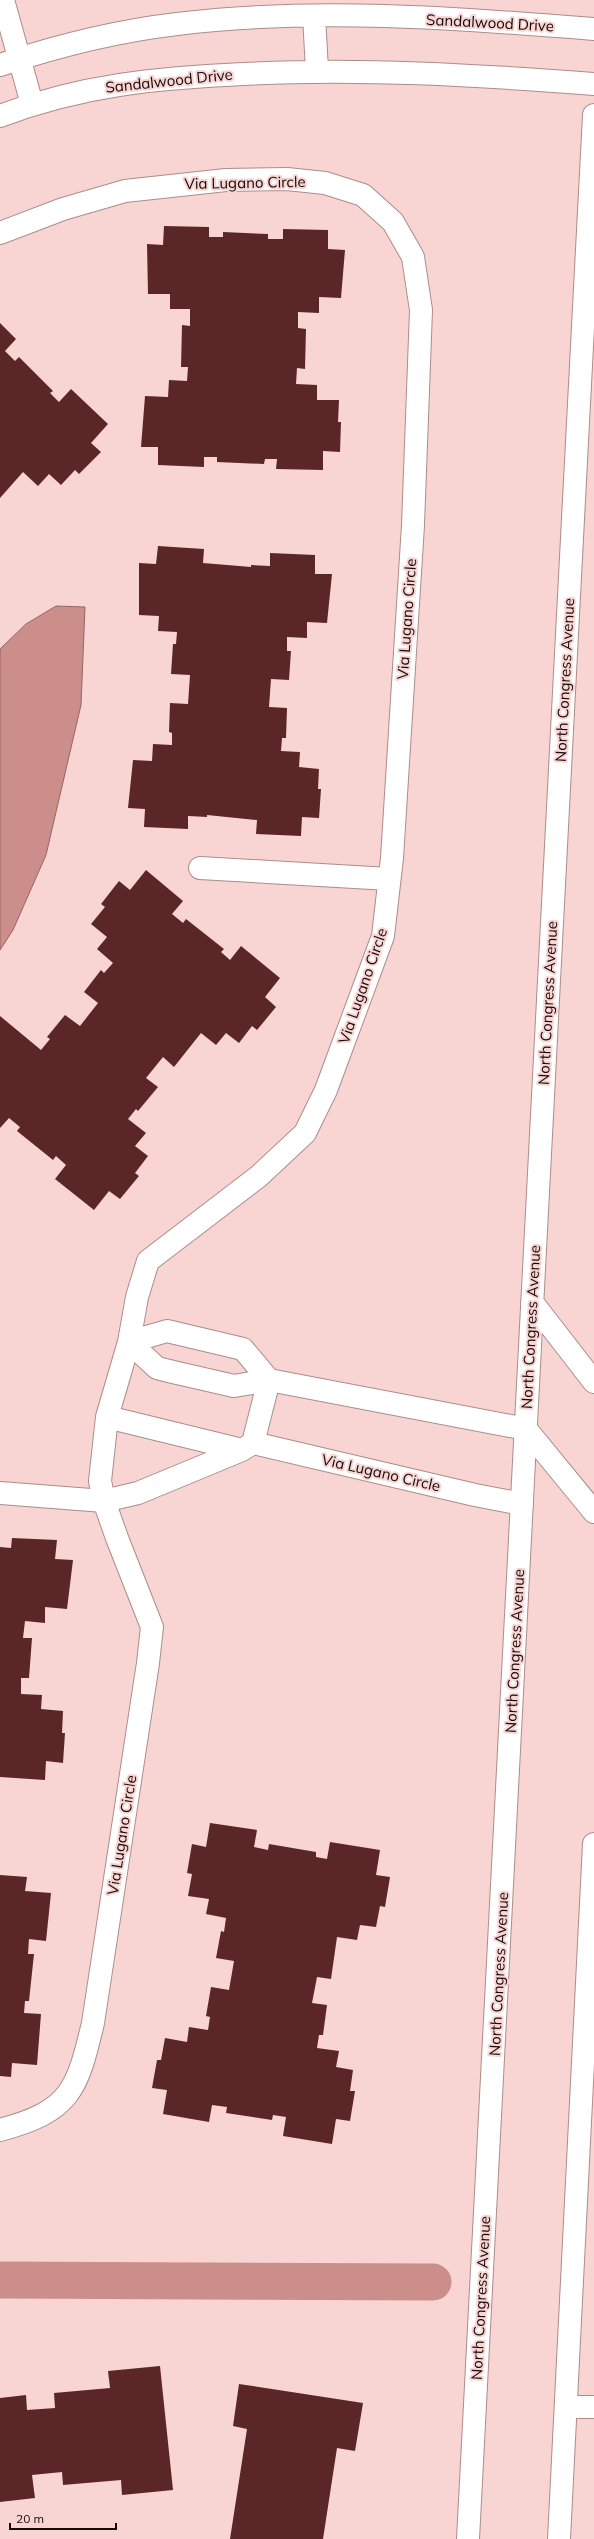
<svg xmlns="http://www.w3.org/2000/svg" width="594" height="2539" viewBox="0 0 594 2539" font-family="Mulish,sans-serif">
<style>
.water{fill:#cc8e8b;stroke:#956664}
.lines{fill:none;stroke-linecap:round;stroke-linejoin:round}
.canal{stroke:#cc8e8b;stroke-width:37}
.building{fill:#5a2626}
.minor-casing{stroke:#ac8c8a;stroke-width:24}
.major-casing{stroke:#ac8c8a;stroke-width:24}
.minor{stroke:#fff;stroke-width:22}
.major{stroke:#fff;stroke-width:22}
.labels{text-anchor:middle;stroke-width:4;stroke-linejoin:round;paint-order:stroke}
.street-label{font-size:15px;fill:#150a09;stroke:#f8d5d3}
</style>
<rect width="100%" height="100%" fill="#f8d5d3"/>
<path class="water" d="M56,606L85,607L81,705L46,855L13,930L0,950V649L26,624Z"/>
<g class="lines">
<path class="canal" d="M0,2280L433,2282"/>
</g>
<path class="building" d="M164,226L209,227V237H223V232L268,234V239H283V229L328,230V249L345,250L341,298L319,297V313L298,312V328L306,329L305,369L297,368L296,384L317,385V400H339L338,422H341L340,452L323,451V470L276,469L277,459H265L264,464L217,462V457H204V467L158,465V447H141L145,396L168,397L169,380L187,381L188,367H181L182,325L190,326V309H170V294H148L147,244L163,245Z
M0,323L16,339L5,351L15,361L19,357L53,391L50,393L59,402L71,389L108,424L91,443L101,452L79,474L75,470L61,485L49,474L38,486L23,472L0,498Z
M158,546L204,549L203,563L251,567V565L270,566V553L315,555V574H332L327,623L307,622V638L287,637V651H291L289,680L271,679L269,707L287,708L286,738H282L281,751L300,752L299,767L319,769L318,789H321L319,818L302,817L301,836L256,834L257,820L207,815V817L188,816V829L144,827L145,809L128,808L133,760L152,761L153,744L172,745V733L169,732L170,703L188,704L190,675L171,674L173,644H176L177,632L158,631L159,616L139,615V563L156,564Z
M146,870L183,901L172,914L183,923L186,919L224,949L221,952L230,960L241,946L280,978L265,997L276,1007L257,1030L252,1026L239,1043L226,1033L216,1045L201,1033L174,1067L163,1057L146,1078L158,1087L138,1111L136,1109L128,1119L146,1133L135,1146L148,1156L135,1173L139,1176L120,1199L109,1191L94,1210L55,1179L66,1165L56,1156L53,1160L17,1131L20,1127L9,1118L0,1128V1016L41,1050L50,1039L47,1037L65,1015L80,1026L98,1003L84,992L101,970L104,973L113,963L97,949L107,937L91,924L105,907L101,904L119,881L130,890Z
M12,1538L57,1540L55,1559L73,1560L67,1609L45,1607V1623L25,1621L23,1638H32L29,1678H21V1694L42,1695L41,1709L63,1711L62,1733H65L63,1763L46,1761L45,1780L0,1777V1547L11,1548Z
M210,1823L257,1830L254,1847L268,1850L269,1844L316,1852V1857L327,1859L330,1842L380,1850L376,1875L390,1877L385,1907L380,1906L376,1927L360,1925L357,1940L337,1937L331,1979L317,1977L312,2003L327,2005L323,2035H319L317,2048L339,2051L336,2067L353,2070L350,2091H355L350,2121L336,2119L332,2144L283,2136L286,2117L273,2115L272,2120L226,2113L227,2107L212,2105L209,2122L163,2114L167,2090L152,2088L157,2060H161L165,2038L187,2042L189,2027L208,2030L210,2017L206,2016L211,1987L229,1990L234,1961L216,1958L221,1931L224,1932L226,1918L206,1914L209,1899L188,1896L192,1874L187,1873L192,1844L206,1847Z
M0,1875L27,1877L25,1891L51,1893L46,1941L29,1939L28,1954H34L29,2001H25L24,2013L41,2014L37,2065L12,2063L11,2077L0,2076Z
M160,2366L173,2490L122,2495L121,2480L63,2485L62,2472L32,2475L35,2498L0,2502V2398L26,2395L27,2410L55,2408L54,2393L110,2388L108,2371Z
M239,2384L363,2403L355,2451L337,2448L323,2539H230L247,2429L233,2426Z"/>
<g class="lines">
<defs>
<path id="minor" d="M3,0L32,104
M314,16L317,70
M0,65C57,46 117,31 177,24C313,7 457,18 594,29
M0,116C81,85 158,78 243,74C361,68 476,75 594,84
M0,233L63,209L125,191L226,180L287,179L325,183L363,195L393,222L413,257L421,310L413,525L392,858L383,936L326,1090L305,1133L259,1176L148,1261L137,1297L129,1342L107,1417L100,1481L104,1501L117,1538L152,1627L148,1663L93,2023C77,2090 71,2111 0,2130
M200,868L389,879
M129,1342L167,1331L243,1349L269,1380L526,1429
M129,1342L157,1368L173,1372L234,1386L269,1380L253,1443
M107,1417L242,1450L253,1443L475,1495L522,1504
M0,1493L104,1501L138,1493L242,1450
M566,2407H594"/>
<path id="major" d="M532,1302L594,1382
M526,1429L594,1512
M468,2539L594,115
M559,2539L594,1844"/>
</defs>
<use href="#minor" class="minor-casing"/>
<use href="#major" class="major-casing"/>
<use href="#minor" class="minor"/>
<use href="#major" class="major"/>
</g>
<g class="labels">
<g class="street-label">
<text transform="translate(490 23) rotate(3)" y="5">Sandalwood Drive</text>
<text transform="translate(169 81) rotate(-6)" y="5">Sandalwood Drive</text>
<text transform="translate(245 183) rotate(-1)" y="5">Via Lugano Circle</text>
<text transform="translate(407 619) rotate(-86)" y="5">Via Lugano Circle</text>
<text transform="translate(565 680) rotate(-87)" y="5">North Congress Avenue</text>
<text transform="translate(363 986) rotate(-71)" y="5">Via Lugano Circle</text>
<text transform="translate(548 1003) rotate(-87)" y="5">North Congress Avenue</text>
<text transform="translate(531 1327) rotate(-87)" y="5">North Congress Avenue</text>
<text transform="translate(381 1473) rotate(13)" y="5">Via Lugano Circle</text>
<text transform="translate(515 1651) rotate(-87)" y="5">North Congress Avenue</text>
<text transform="translate(122 1835) rotate(-81)" y="5">Via Lugano Circle</text>
<text transform="translate(499 1974) rotate(-87)" y="5">North Congress Avenue</text>
<text transform="translate(481 2298) rotate(-87)" y="5">North Congress Avenue</text>
</g>
</g>
<path d="M10 2523v6h106v-6" fill="none" stroke="#150a09" stroke-width="2"/>
<text x="16" y="2523" font-size="12" fill="#150a09" stroke="#f8d5d3" stroke-width="3" paint-order="stroke">20 m</text>
</svg>
